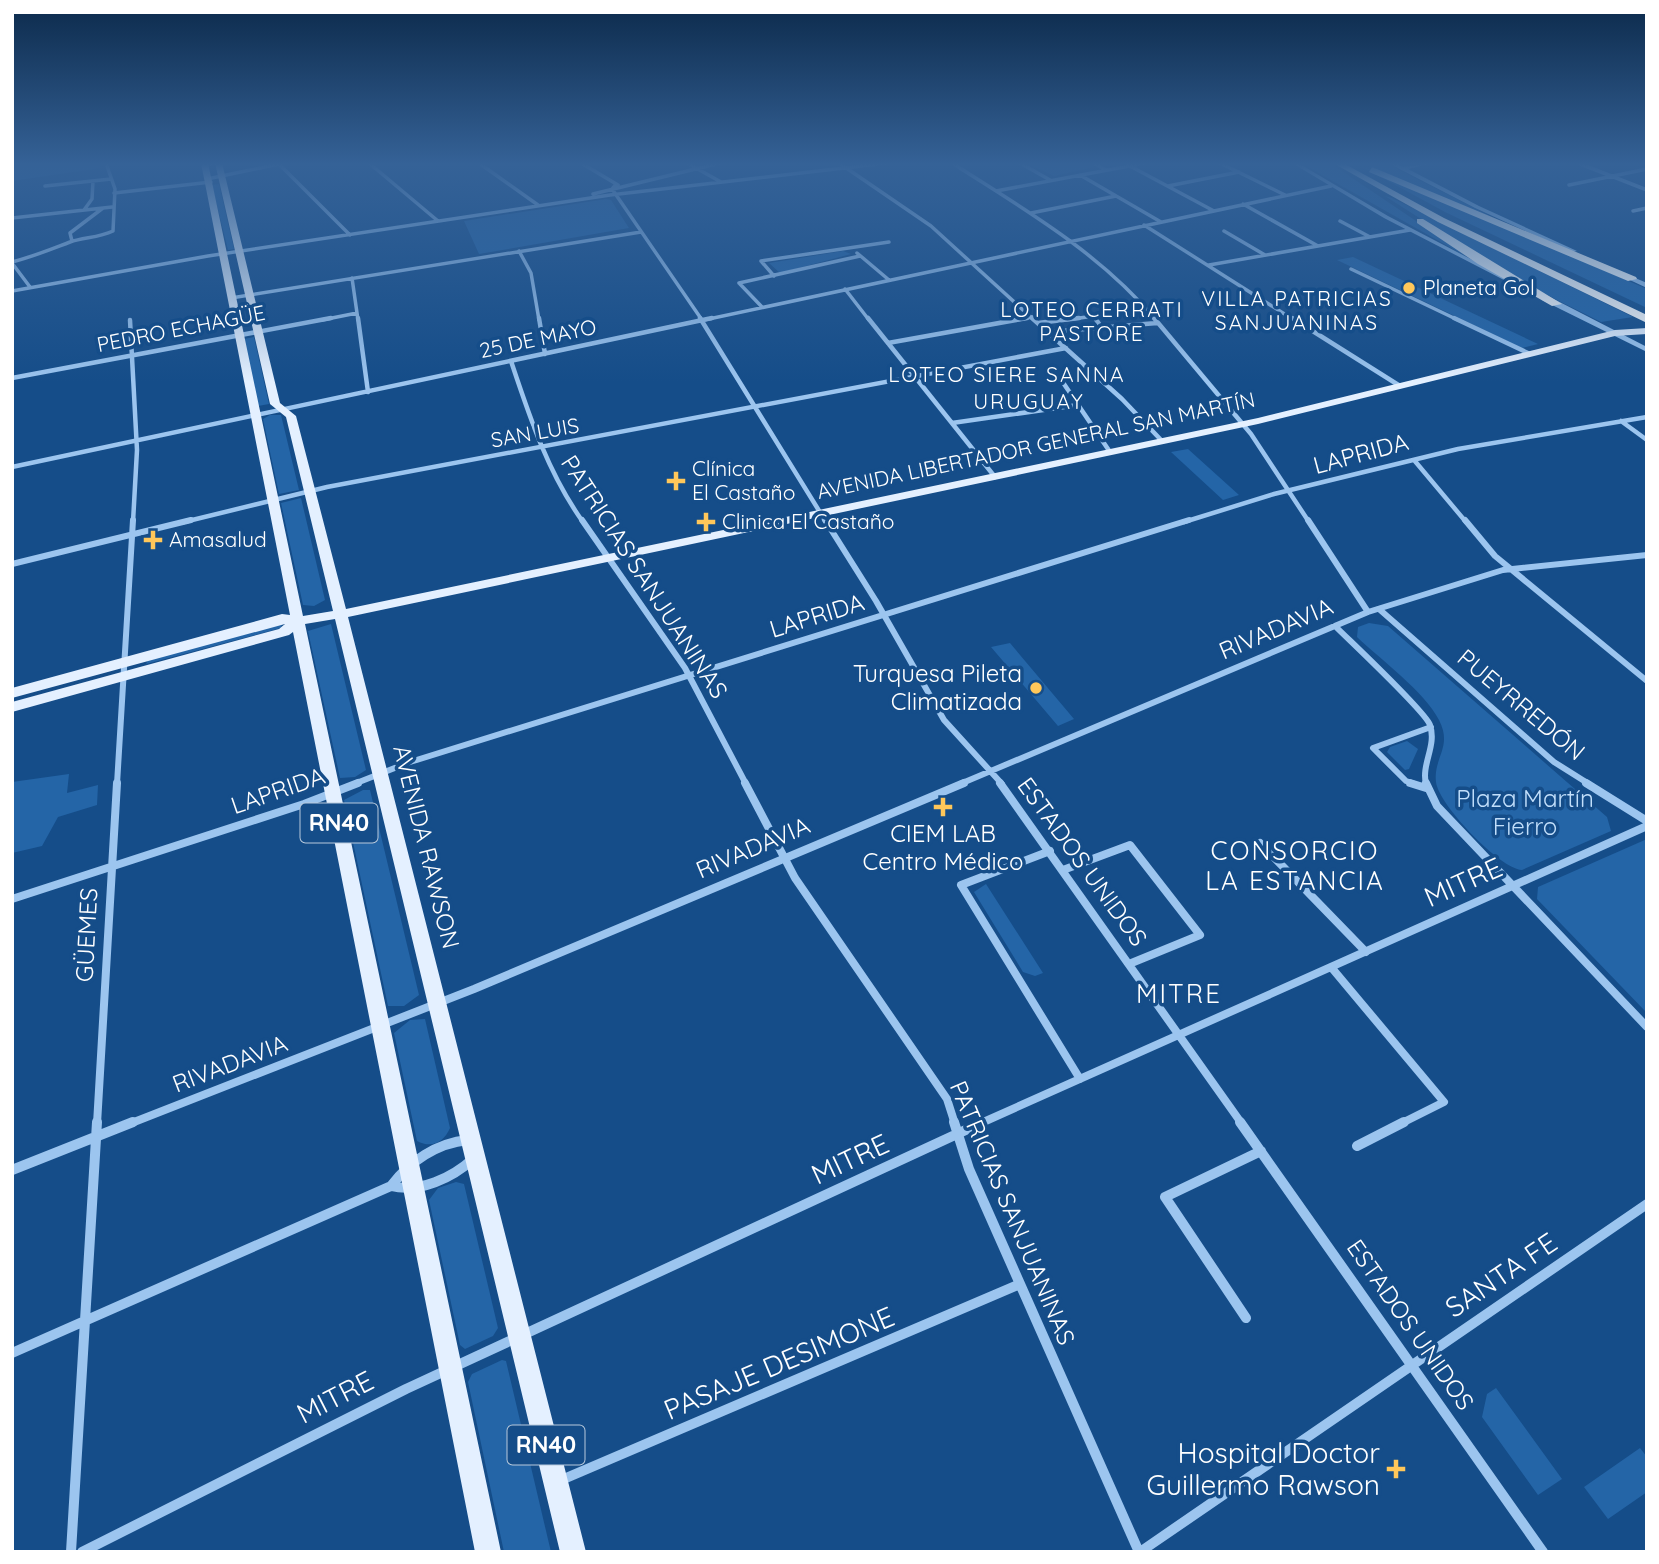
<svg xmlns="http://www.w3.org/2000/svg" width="1659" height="1564" viewBox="0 0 1659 1564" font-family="Quicksand,sans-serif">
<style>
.green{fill:#2465a7}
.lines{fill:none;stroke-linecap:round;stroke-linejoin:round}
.minor-far4{stroke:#9cc5ef;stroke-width:3.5}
.minor-far3{stroke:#9cc5ef;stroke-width:4.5}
.minor-far2{stroke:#9cc5ef;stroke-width:6}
.minor-far1{stroke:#9cc5ef;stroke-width:8}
.minor{stroke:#9cc5ef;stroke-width:10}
.tertiary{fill:#9cc5ef;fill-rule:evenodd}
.primary{fill:#e4f0ff;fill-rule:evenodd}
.motorway{fill:#fff;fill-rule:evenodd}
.poi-dot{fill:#ffc75a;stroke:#154d89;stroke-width:2.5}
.labels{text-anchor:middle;stroke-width:7;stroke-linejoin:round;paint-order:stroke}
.far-poi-label{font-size:21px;fill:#fff;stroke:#154d89;text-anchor:start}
.far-neighbourhood-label{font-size:21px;letter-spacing:2px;fill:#fff;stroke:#154d89}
.far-street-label{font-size:21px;fill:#fff;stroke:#154d89}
.shield{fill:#154d89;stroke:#b9cadc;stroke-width:2}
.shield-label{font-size:23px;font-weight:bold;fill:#fff}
.street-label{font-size:24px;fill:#fff;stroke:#154d89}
.poi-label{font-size:24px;fill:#fff;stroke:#154d89;text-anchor:end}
.park-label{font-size:24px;fill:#c2dffb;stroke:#154d89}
.neighbourhood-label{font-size:26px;letter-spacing:2px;fill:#fff;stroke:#154d89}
.near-street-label{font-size:28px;fill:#fff;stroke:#154d89}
.near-poi-label{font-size:28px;fill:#fff;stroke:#154d89;text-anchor:end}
</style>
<rect width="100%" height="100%" fill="#154d89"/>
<path class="green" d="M12,163H98L101,168L12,181Z
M1027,163H1086L1094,167L1054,176Z
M1301,163H1330L1483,266Z
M1355,163L1647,289V308L1445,212Z
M1361,163H1386L1504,223Z
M219,184L234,249L228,250L212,185Z
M1385,196L1392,198L1633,317L1601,322L1515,279Z
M606,199L611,200L629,228L479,254L464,221Z
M843,251L851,254L780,273L769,263Z
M1353,257L1538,344L1522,348L1337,260Z
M254,337L269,404L258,406L244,339Z
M270,415H281L299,490L279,494L263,419Z
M1188,449L1239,495L1223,500L1171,452Z
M301,498L325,600L314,606L303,605L281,503Z
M1369,623L1388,626L1607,817L1611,831L1522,870C1500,869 1438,804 1436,782C1433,758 1453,747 1439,720C1424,691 1381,660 1357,637L1358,627Z
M282,624L281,628L146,664L148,660Z
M331,624L366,770L355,777L340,778L308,631Z
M1010,643L1074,719L1058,726L991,647Z
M1407,741L1418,749L1409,769L1405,770L1387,752L1390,747Z
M69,774L67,793L98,785L97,805L58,817L42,846L12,853V782Z
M363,790H370L419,995L404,1006H388L344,800Z
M1647,839V1013L1537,899L1538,887Z
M986,884L1043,973L1035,976L1023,972L974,892Z
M425,1019L450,1128C444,1142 432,1149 417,1141L394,1033L410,1020Z
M456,1182L464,1184L498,1328L493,1336L465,1349L460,1345L429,1200L438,1188Z
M502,1360L506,1361L551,1552H504L468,1382L472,1374Z
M1496,1388L1562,1479L1538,1495L1482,1417L1487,1394Z
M1640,1448L1647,1457V1492L1608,1519L1584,1487Z"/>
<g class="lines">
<path class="minor-far4" d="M369,163L438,221
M479,163L538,205
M581,163L618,185
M687,163L721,182
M839,163L931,226L1034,320
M952,163C1024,209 1100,253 1156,320
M1020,163L1050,180
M1093,163L1106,170
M1220,163L1285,195
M1578,163L1647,190
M204,165L215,163
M1130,166L1214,211
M1080,175L1161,222
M207,179L279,164L350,235
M616,184L612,189L702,320
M1569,185L1647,169
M45,186L111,179
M1168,186L1239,172
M996,191L1145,163
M114,193L211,182
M593,194L720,163
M1243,204L1318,246
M84,210L92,199L93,181
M1633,211L1647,208
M1031,213L1116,196
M12,218L112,207
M1340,221L1370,237
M1144,225L1294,320
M1224,231L1265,255
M72,241L70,233L103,208
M519,251L531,273L539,320
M857,253L889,280
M761,261L889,242
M761,261L774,276
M12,262C35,256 49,250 70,242C84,237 98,238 113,231L115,189L106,163
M12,263L30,287
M1209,265L1410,230
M1351,269L1458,320
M352,278L358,320
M739,283L860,256
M739,283L762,307
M845,289L869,320
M12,291L208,256L610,195L887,163
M231,298L641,232
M322,320L357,313
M704,320L1331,186
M1017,320L1032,317
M1065,320L1094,316L1096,320"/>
<path class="minor-far3" d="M358,318L368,392
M539,318L545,354
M700,318L826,522
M868,318L995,477
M1032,318L1122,399L1162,441
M1095,318L1102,328
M1154,318L1251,434L1309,522
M1292,318L1400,386
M1454,318L1530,354
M130,320L137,450L133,522
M1038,323L1079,318
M1049,332L1157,323
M888,343L1027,318
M511,361C530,418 548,473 583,522
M12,378L331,318
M1064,384L1110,452
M1621,421L1647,440
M952,423L1078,405
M1414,460L1466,522
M12,467L712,318
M184,522L327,487L1066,348
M1184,522L1274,494L1458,449L1647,417"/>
<path class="minor-far2" d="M582,520L685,668L746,784
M825,520L876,601L944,720L1002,784
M1308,520L1368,612
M1465,520L1495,556L1647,681
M12,564L191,520
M1379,609L1554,762L1589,784
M1335,626C1351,642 1425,711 1430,725C1437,746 1421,764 1426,784
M117,784L133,520
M354,784L410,762L1189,520
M960,784L1368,612L1503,570L1647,555
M1415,784L1406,781L1373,748L1431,727"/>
<path class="minor-far1" d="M745,783L795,878L947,1099L955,1124
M1000,783L1242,1124
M1410,783L1426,788
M1426,783L1437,806L1647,1027
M1586,783L1647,821
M1260,843L1366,952
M1050,851L961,885L1080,1079
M1063,870L1130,845L1200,935L1129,964
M12,899L304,804L358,783
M1331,967L1444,1102L1400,1124
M97,1124L117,783
M129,1124L474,989L964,783
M979,1124L1647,826"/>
<path class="minor" d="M954,1122L969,1169L1139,1552
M1240,1122L1543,1552
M1357,1146L1404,1122
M12,1170L133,1122
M391,1186C420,1193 452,1178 473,1159
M1246,1318L1165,1197L1261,1151
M12,1353L391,1186C410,1161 437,1143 468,1140
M559,1481L1020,1284
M71,1552L97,1122
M82,1552L406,1389L983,1122
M1140,1552L1647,1204"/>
<path class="tertiary" d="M1292,163H1298L1388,216L1509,279L1504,280L1384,218Z
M1388,163H1395L1403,167L1433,163L1408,169L1479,206L1577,251L1572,252L1475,208Z
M1617,272H1621L1647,283V288L1617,274Z
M1542,296H1548L1647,347V352L1542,300Z"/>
<path class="primary" d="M201,163H208L303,616L333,611L286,417L270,404L215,163H222L280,403L296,416L346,609L1258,418L1615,330L1647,328V334L1615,336L1258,424L348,617L586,1552H560L335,619L305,624L501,1552H475L293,632L289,635L12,712V702L279,629L285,624L12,698V688L282,614L290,615Z"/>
<path class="motorway" d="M1333,163H1343L1444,218L1647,315V323L1438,222Z
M1372,167L1636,277L1637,279L1628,281L1369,172Z
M1417,219H1423L1562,304L1552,306L1478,264L1417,223Z"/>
</g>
<linearGradient id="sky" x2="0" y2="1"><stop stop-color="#0c2a4b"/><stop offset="0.43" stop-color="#356297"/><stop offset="1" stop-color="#356297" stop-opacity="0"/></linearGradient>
<rect width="1659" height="382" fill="url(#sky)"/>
<g class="poi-dot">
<circle cx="1409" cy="288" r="7"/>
<path d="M672.5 470.5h7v7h7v7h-7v7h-7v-7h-7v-7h7z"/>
<path d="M702.5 511.5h7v7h7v7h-7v7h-7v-7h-7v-7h7z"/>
<path d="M149.5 529.5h7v7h7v7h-7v7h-7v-7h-7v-7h7z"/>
<circle cx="1036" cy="688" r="7"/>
<path d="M939.5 796.5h7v7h7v7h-7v7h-7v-7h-7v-7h7z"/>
<path d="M1392.5 1458.5h7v7h7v7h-7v7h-7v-7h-7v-7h7z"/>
</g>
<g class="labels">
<g class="far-poi-label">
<text x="1423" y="295">Planeta Gol</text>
<text x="692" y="476">Clínica<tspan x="692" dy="24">El Castaño</tspan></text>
<text x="722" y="529">Clinica El Castaño</text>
<text x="169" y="547">Amasalud</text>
</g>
<g class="far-neighbourhood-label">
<text x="1297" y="306">VILLA PATRICIAS<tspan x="1297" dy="24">SANJUANINAS</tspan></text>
<text x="1092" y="317">LOTEO CERRATI<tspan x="1092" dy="24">PASTORE</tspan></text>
<text x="1007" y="382">LOTEO SIERE SANNA</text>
<text x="1029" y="409">URUGUAY</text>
</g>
<g class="far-street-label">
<text transform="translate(181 329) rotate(-11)" y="7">PEDRO ECHAGÜE</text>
<text transform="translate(538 339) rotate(-12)" y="7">25 DE MAYO</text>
<text transform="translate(535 433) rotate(-10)" y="7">SAN LUIS</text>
<text transform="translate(1036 446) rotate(-12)" y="7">AVENIDA LIBERTADOR GENERAL SAN MARTÍN</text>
</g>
<g class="shield">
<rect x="300.5" y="803.5" width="77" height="39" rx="5"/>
<rect x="507.5" y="1425.5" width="77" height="39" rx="5"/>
</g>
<g class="shield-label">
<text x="339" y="831">RN40</text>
<text x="546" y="1453">RN40</text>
</g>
<g class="street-label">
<text transform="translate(1361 454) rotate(-15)" y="8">LAPRIDA</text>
<text transform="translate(644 577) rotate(57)" y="8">PATRICIAS SANJUANINAS</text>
<text transform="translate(817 616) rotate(-17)" y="8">LAPRIDA</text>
<text transform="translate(1276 629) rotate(-23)" y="8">RIVADAVIA</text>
<text transform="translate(1521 705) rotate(40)" y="8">PUEYRREDÓN</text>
<text transform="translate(278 791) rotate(-19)" y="8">LAPRIDA</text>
<text transform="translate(426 847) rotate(76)" y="8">AVENIDA RAWSON</text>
<text transform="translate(753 848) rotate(-23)" y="8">RIVADAVIA</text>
<text transform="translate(1082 862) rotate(54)" y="8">ESTADOS UNIDOS</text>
<text transform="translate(87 935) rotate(-87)" y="8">GÜEMES</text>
<text transform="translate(230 1064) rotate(-21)" y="8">RIVADAVIA</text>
<text transform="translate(1012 1213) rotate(67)" y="8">PATRICIAS SANJUANINAS</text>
<text transform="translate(1410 1325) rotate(55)" y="8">ESTADOS UNIDOS</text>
</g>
<g class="poi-label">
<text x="1022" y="682">Turquesa Pileta<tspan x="1022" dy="28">Climatizada</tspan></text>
<text x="943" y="842" text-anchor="middle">CIEM LAB<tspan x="943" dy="28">Centro Médico</tspan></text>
</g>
<g class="park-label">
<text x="1525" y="807">Plaza Martín<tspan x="1525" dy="28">Fierro</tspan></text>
</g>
<g class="neighbourhood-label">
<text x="1295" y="860">CONSORCIO<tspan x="1295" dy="30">LA ESTANCIA</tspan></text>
<text x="1179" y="1003">MITRE</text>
</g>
<g class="near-street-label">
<text transform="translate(1463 882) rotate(-24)" y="10">MITRE</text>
<text transform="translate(850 1159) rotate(-25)" y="10">MITRE</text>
<text transform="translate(1501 1275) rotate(-34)" y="10">SANTA FE</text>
<text transform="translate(779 1363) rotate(-23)" y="10">PASAJE DESIMONE</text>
<text transform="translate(335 1397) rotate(-27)" y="10">MITRE</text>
</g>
<g class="near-poi-label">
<text x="1380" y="1463">Hospital Doctor<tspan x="1380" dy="32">Guillermo Rawson</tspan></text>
</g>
</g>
<rect width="1659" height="1564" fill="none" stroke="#ffffff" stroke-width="28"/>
</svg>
